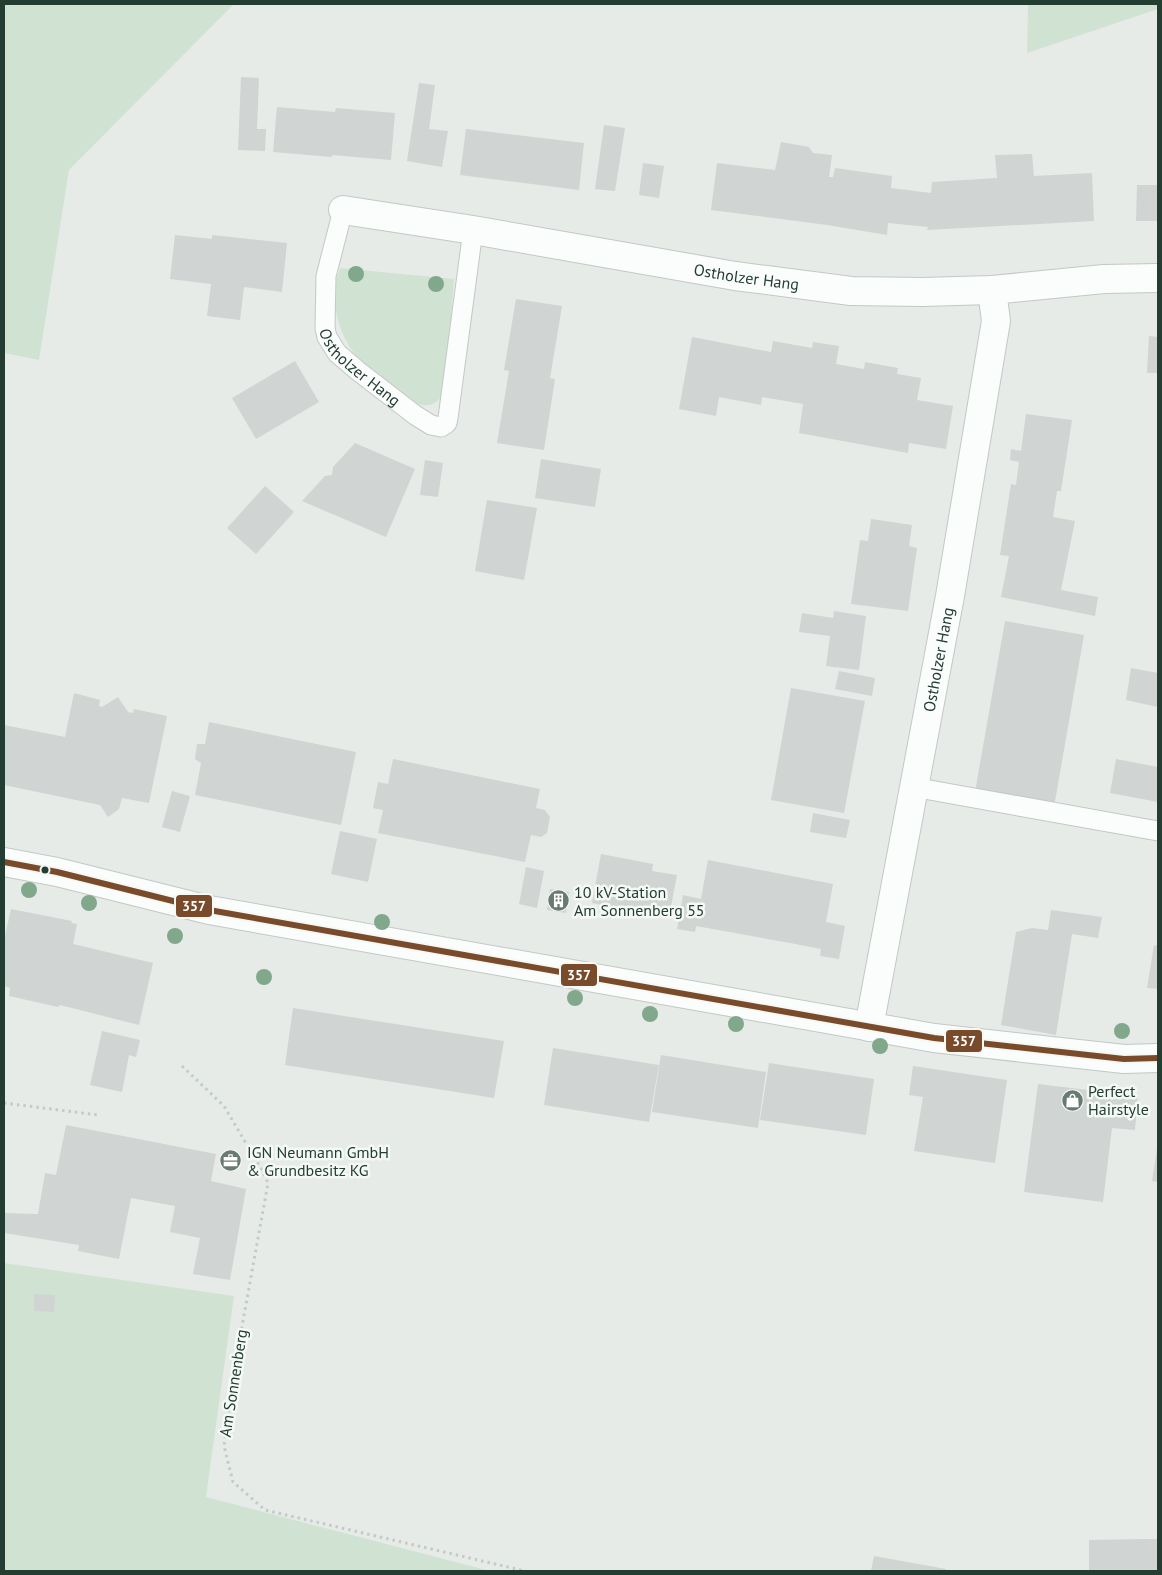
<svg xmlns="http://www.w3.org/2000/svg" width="1162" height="1575" viewBox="0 0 1162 1575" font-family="'PT Sans',sans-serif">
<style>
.green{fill:#d0e3d3}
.building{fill:#d0d4d2}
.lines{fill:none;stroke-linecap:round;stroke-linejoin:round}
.service-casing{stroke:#c3c8c5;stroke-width:21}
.minor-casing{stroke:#c3c8c5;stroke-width:30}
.path{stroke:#c2cbc6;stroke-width:3;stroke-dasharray:2.5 4;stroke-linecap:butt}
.service{stroke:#fbfcfc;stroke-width:19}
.minor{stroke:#fbfcfc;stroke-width:28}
.bus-1-casing{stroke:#f4f9f6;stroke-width:10}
.bus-1{stroke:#7a4b2a;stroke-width:6}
.tree{fill:#82a88c}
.bus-dot{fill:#243d33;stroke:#f4f9f6;stroke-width:2}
.labels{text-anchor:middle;stroke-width:5;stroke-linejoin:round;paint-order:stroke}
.street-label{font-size:16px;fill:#243d33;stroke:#f4f9f6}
.poi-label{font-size:16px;fill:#243d33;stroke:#f4f9f6;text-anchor:start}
.line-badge{stroke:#f4f9f6;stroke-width:2}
.badge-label{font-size:14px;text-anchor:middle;font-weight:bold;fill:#fff}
</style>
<rect width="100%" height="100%" fill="#e6ebe8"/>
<path class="green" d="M4,4H234L69,170L39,360L4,353Z
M1028,4H1158V9L1027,53Z
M340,268L454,279L446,386C442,398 436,407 422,405C413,404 368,369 360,361C355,355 350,348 347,342C338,328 332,299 335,283C336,278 339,273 340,268Z
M4,1263L234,1296L206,1497L490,1571H4Z"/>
<path class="building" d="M241,77L259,78L257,129H266L265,151L238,150Z
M419,83L435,85L429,129L448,131L442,167L407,161Z
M277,107L335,112L336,108L395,113L391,160L332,155V157L273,152Z
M604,125L625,128L615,191L595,189Z
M466,129L584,143L579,190L460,175Z
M781,142L809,147L813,153L832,155L829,177H833L835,168L892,176L891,188L931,193L932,182L997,178L995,155L1032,154L1034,176L1092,173L1094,221L927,230L928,227L888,223L887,235L827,225L711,210L717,163L775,170Z
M643,163L664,166L659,198L639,195Z
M1137,185H1158V221H1136Z
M175,235L212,239V235L287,243L282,292L244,287L240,320L207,316L211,284L170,279Z
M516,299L562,306L550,378L555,379L544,450L497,443L509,371L504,370Z
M1149,336L1158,337V373H1147Z
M692,337L771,352L773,341L812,348L813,342L839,346L836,364L864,369L865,362L898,368L897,374L921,378L917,400L953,406L946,449L909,443L908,453L799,433L803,404L762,397L761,405L719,397L716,416L679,409Z
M295,361L319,402L256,439L232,398Z
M1026,414L1072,420L1061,491H1057L1053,517L1075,521L1061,590L1098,597L1095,616L1001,597L1009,556L1000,555L1011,484L1016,485L1019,462L1010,460L1011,449L1021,451Z
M355,443L415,469L386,537L302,501L325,476L332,475L333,467Z
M541,459L601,469L595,507L535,498Z
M425,460L443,463L438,497L420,495Z
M265,486L294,512L256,554L227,528Z
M487,500L537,508L524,580L475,571Z
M871,519L912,525L909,546L917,548L908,611L851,604L860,540L868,541Z
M834,611L866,616L859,670L826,666L830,636L799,632L802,613L833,618Z
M1005,621L1084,635L1054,807L975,792Z
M1131,668L1158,673V707L1126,700Z
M839,671L875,678L872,696L835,689Z
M791,688L865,701L844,813L771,800Z
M74,693L100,700L99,706L102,707L118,697L128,712L133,713L134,709L167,716L149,803L122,798L119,809L108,817L100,805L4,785V725L65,737Z
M209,722L356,752L341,825L195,795L201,763L195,759L197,744H205Z
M393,759L540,789L536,808L545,810L550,817L547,833L541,837L531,835L525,862L378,833L383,810L373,808L378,782L388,784Z
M1116,759L1158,767V802L1110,793Z
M172,791L190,796L180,832L162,827Z
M813,813L850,820L846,838L810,832Z
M340,831L377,839L368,882L331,874Z
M601,854L653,864L652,871L677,875L669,917L592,903Z
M708,860L833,884L826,922L845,926L839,959L820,956L821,949L790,943L696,926L695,932L677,929L683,895L701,899Z
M526,867L544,871L537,908L519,904Z
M550,889L569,892L566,913L547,910Z
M11,909L72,921L71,923L77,924L73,944L153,963L139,1025L60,1005L58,1007L9,996L10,988L4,986V940Z
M1051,910L1102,917L1098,938L1072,934L1056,1035L1001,1025L1016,932L1032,928L1048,930Z
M1154,945L1158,946V989L1147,988Z
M293,1008L504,1041L494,1098L285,1065Z
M102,1031L140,1040L136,1057L129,1055L122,1092L90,1085Z
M553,1048L659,1065L649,1122L544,1105Z
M661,1055L766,1072L758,1128L652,1112Z
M769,1063L874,1079L866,1135L760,1120Z
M913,1066L1007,1080L995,1163L914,1151L923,1097L909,1095Z
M1038,1084L1138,1096L1135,1130L1112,1128L1103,1202L1024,1192Z
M66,1125L216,1154L211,1181L246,1189L230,1280L193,1274L200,1238L170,1232L175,1206L131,1198L119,1259L78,1251L79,1245L4,1233V1213L38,1214L45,1173L56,1175Z
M1157,1149H1158V1182L1152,1181Z
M34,1294L55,1295L54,1312L34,1311Z
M1145,1539H1158V1571H1089V1540Z
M874,1556L946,1569L945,1571H871Z"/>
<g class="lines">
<defs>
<g id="service">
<path id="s1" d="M343,210L326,276L325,328L327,337L337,353L358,371L415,415L431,425L441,427L447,423L448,418L473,230"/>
<path d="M913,787L1158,831"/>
</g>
<g id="minor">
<path id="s2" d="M343,210L473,230L735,276L851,291L922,292L992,290L1104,279L1158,278"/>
<path d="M4,862L57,872L209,910L934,1038L1124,1059L1158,1058"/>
<path id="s3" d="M869,1027L950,596L996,321L992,290"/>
</g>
</defs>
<use href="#service" class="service-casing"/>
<use href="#minor" class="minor-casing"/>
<path class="path" d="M182,1066L224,1106L263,1172L268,1183L237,1354L224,1446L233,1482L265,1510L525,1571
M4,1103L98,1115"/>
<use href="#service" class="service"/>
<use href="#minor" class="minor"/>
<defs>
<path id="bus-1" d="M4,862L57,872L209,910L934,1038L1124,1059L1158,1058"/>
</defs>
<use href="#bus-1" class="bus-1-casing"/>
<use href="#bus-1" class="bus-1"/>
</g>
<g class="tree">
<circle cx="356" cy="274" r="8"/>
<circle cx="436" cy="284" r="8"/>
<circle cx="29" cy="890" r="8"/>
<circle cx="89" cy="903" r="8"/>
<circle cx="382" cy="922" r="8"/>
<circle cx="175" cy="936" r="8"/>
<circle cx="264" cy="977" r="8"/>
<circle cx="575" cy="998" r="8"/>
<circle cx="650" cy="1014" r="8"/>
<circle cx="736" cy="1024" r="8"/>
<circle cx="1122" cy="1031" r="8"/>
<circle cx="880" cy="1046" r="8"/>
</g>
<defs>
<symbol id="building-disc" viewBox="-11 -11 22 22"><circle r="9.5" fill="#687a72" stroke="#f4f9f6"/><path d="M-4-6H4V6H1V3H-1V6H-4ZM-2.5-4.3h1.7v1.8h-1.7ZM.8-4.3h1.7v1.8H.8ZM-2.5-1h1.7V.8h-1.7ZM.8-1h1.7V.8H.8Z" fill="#fff"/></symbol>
<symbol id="shop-disc" viewBox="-11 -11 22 22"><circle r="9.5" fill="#687a72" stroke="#f4f9f6"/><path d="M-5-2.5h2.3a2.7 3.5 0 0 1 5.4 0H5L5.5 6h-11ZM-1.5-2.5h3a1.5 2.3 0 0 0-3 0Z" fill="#fff"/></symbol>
<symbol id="office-disc" viewBox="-11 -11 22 22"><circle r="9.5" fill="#687a72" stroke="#f4f9f6"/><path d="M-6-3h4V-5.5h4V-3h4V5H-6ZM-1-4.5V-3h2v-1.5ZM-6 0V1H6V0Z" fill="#fff"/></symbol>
</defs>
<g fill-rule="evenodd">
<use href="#building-disc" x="546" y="888" width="25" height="25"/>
<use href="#shop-disc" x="1060" y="1088" width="25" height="25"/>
<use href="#office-disc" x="218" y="1148" width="25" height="25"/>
</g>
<circle class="bus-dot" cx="45" cy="870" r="4.5"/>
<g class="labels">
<g class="street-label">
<text dy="6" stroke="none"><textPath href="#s2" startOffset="409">Ostholzer Hang</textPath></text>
<text dy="6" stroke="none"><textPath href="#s1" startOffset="174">Ostholzer Hang</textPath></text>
<text dy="6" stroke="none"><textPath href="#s3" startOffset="374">Ostholzer Hang</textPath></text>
<text transform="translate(233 1383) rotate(-81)" y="6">Am Sonnenberg</text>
</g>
<g class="poi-label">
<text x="574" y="898">10 kV-Station<tspan x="574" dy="18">Am Sonnenberg 55</tspan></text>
<text x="1088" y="1097">Perfect<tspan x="1088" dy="18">Hairstyle</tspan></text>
<text x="247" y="1158">IGN Neumann GmbH<tspan x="247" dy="18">&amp; Grundbesitz KG</tspan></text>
</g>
</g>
<g class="line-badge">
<rect x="175" y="894" width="38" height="24" rx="5" fill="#7a4b2a"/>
<rect x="560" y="963" width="38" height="24" rx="5" fill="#7a4b2a"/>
<rect x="945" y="1029" width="38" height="24" rx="5" fill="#7a4b2a"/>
</g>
<g class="badge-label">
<text x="194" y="911">357</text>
<text x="579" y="980">357</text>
<text x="964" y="1046">357</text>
</g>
<rect width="1162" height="1575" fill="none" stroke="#243d33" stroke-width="10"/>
</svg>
